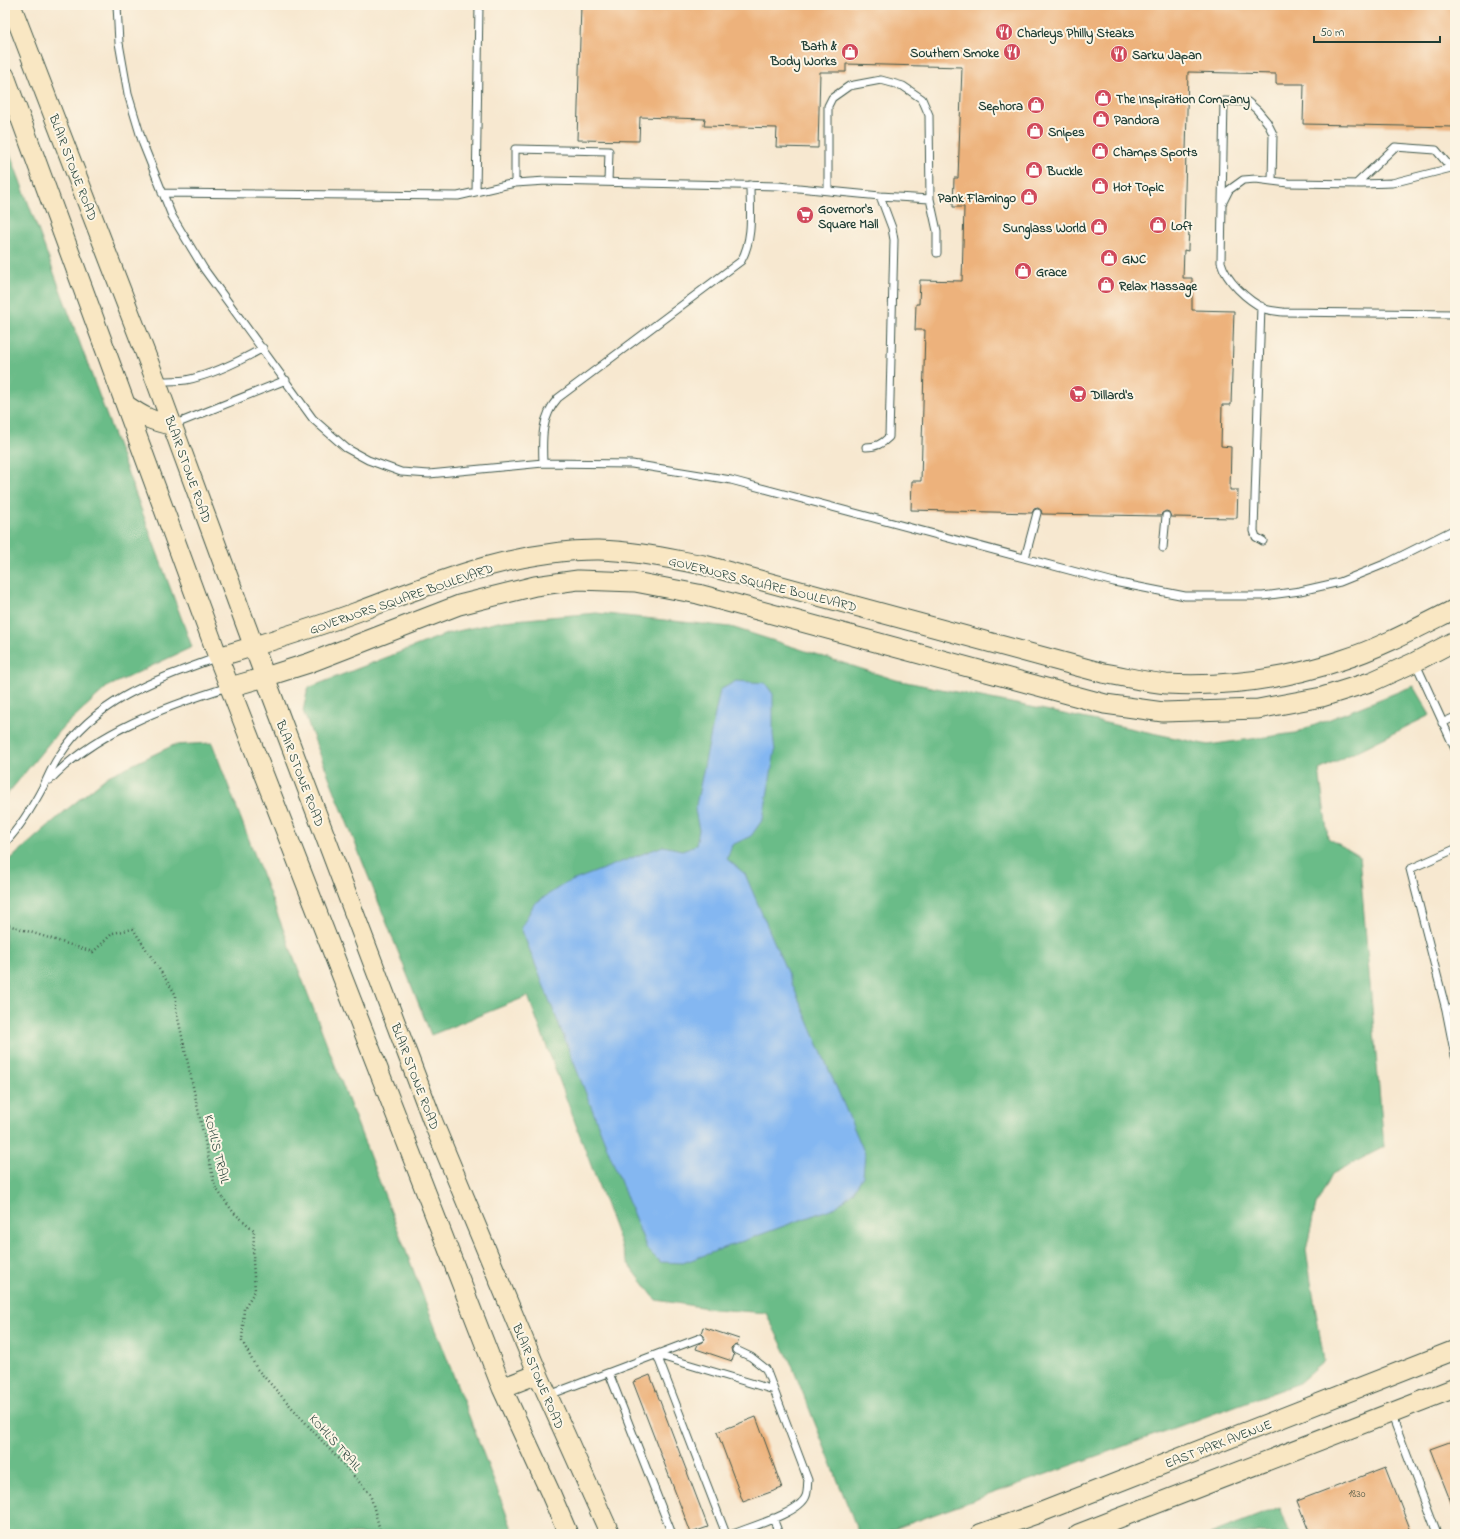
<svg xmlns="http://www.w3.org/2000/svg" width="1460" height="1539" viewBox="0 0 1460 1539" font-family="'Indie Flower',sans-serif">
<style>
.forest{fill:#6bbc88;stroke:#457c5e}
.water{fill:#84b7f1;stroke:#527a92}
.building{fill:#edb27c}
.lines{fill:none;stroke-linecap:round;stroke-linejoin:round}
.lane-casing{stroke:#3f574b;stroke-width:9}
.secondary-casing{stroke:#3f574b;stroke-width:21}
.path{stroke:#3f574b;stroke-width:2.5;stroke-dasharray:1 3;stroke-linecap:butt}
.lane{stroke:#fff;stroke-width:7}
.secondary{stroke:#f9e7c3;stroke-width:19}
.labels{text-anchor:middle;stroke-width:4;stroke-linejoin:round;paint-order:stroke}
.number-label{font-size:11px;fill:#525a46}
.poi-label{font-size:13px;font-weight:bold;fill:#1f3d34;stroke:#fcf5e5;text-anchor:start}
.street-label{font-size:13px;fill:#1f3d34;stroke:#fcf5e5}
</style>
<rect width="100%" height="100%" fill="#fcf5e5"/>
<filter id="ink" filterUnits="userSpaceOnUse"><feTurbulence type="fractalNoise" baseFrequency=".025" numOctaves="2"/><feDisplacementMap in="SourceGraphic" scale="8" xChannelSelector="R" yChannelSelector="G"/><feConvolveMatrix kernelMatrix="1 2 1 2 8 2 1 2 1" color-interpolation-filters="sRGB"/></filter>
<filter id="wash" filterUnits="userSpaceOnUse"><feTurbulence type="fractalNoise" baseFrequency=".012" numOctaves="4" result="noise"/><feDisplacementMap in="SourceGraphic" scale="16" xChannelSelector="R" yChannelSelector="G"/><feGaussianBlur stdDeviation="0.9" result="paint"/><feColorMatrix in="noise" values="0 0 0 0 0 0 0 0 0 0 0 0 0 0 0 0 0 1.4 0 .05"/><feComposite in="paint" operator="in"/></filter>
<g filter="url(#wash)">
<rect width="100%" height="100%" fill="#f7e8d0"/>
<path class="forest" d="M5,140L192,647L107,687L59,731L5,797Z
M596,613L731,627L896,680L1031,707L1208,745L1295,733L1413,686L1430,715L1319,770L1328,838L1359,856L1384,1147L1332,1174L1316,1205L1306,1250L1324,1361L1299,1383L880,1534H859L791,1363L766,1313L714,1309L656,1300L627,1262L528,996L431,1035L303,711L308,688L449,633L503,621Z
M212,743L514,1534H5V864L65,811L108,776L174,745Z
M1280,1507L1290,1534H1210Z"/>
<path class="water" d="M736,681L765,683L773,694V734L775,751L763,819L751,836L732,845L727,859L745,874L865,1154L863,1176L853,1192L836,1207L683,1263L660,1262L647,1249L521,928L534,904L564,884L663,846L682,850L696,845L699,830L695,810L720,690Z"/>
<g id="blocks">
<path class="building" d="M581,5H1455V127L1303,124L1304,84H1276V74L1188,72L1184,231H1189L1188,247V251L1184,250L1183,278H1192V310L1234,311L1231,405H1222L1221,446L1231,447L1230,490H1238L1237,518L1171,517L1169,512L1166,511L1162,513L1161,516L1042,514L1041,510L1038,508L1034,509L1032,513L911,510L912,481H921L925,330H915L916,304H919L920,280L962,281L964,207H953L954,178H958L962,67L846,64V72H820L818,148L776,147L777,128L704,126L705,119L640,117L639,141L577,140Z
M703,1327L739,1339L737,1345L733,1346L731,1348L732,1353L734,1355L732,1361L696,1349L698,1344L702,1342L705,1339L704,1336L701,1333Z
M650,1375L708,1527L691,1533L633,1382Z
M756,1417L782,1488L743,1502L717,1432Z
M1455,1440V1510H1454L1430,1449Z
M1386,1467L1411,1531L1403,1534H1310L1297,1501Z"/>
</g>
</g>
<g filter="url(#ink)">
<use href="#blocks" fill-opacity="0" stroke="#3f574b" stroke-width="1"/>
<g class="lines">
<defs>
<path id="lane" d="M117,5L119,43L128,94L143,144L172,216L204,269L313,419L346,448L368,460L401,472L429,474L543,463L632,464L731,480L1114,582L1185,596H1263L1300,591L1340,582L1387,563L1455,529
M1455,167L1392,183L1362,184L1288,183L1256,179L1243,180L1229,190L1222,204L1221,262C1226,281 1247,300 1265,309C1270,311 1277,311 1283,312L1455,314
M515,183V149L609,151L608,182
M1356,184L1395,147L1436,150L1451,168
M476,192L479,5
M162,193L458,196L515,183L546,181L778,186L880,196L930,199L929,115L922,99L903,86L881,80L849,86L832,98L828,106V191
M930,199L937,231V253
M1222,202L1224,101L1248,102L1257,110L1267,122L1273,134L1272,181
M1261,306L1254,531L1256,537L1263,541
M158,381C167,381 177,381 186,380C212,375 240,361 263,348
M173,425L286,380
M866,447C876,447 882,444 889,437L894,240L892,228L880,196
M543,463C542,439 541,417 558,398L741,261C754,238 750,210 750,185
M1163,548L1166,516
M1025,558L1037,513
M1416,664L1455,749
M1442,723L1455,717
M50,780C95,732 167,706 228,687
M5,843C21,826 33,806 44,785C49,775 53,764 60,755C96,699 158,679 218,657
M1455,849L1410,869L1446,1010L1455,1056
M1446,1010L1455,1008
M657,1355L726,1534
M657,1355L774,1390
M609,1373L672,1534
M549,1395L700,1338
M1391,1413L1437,1534
M773,1518L779,1534
M733,1534C750,1527 800,1513 806,1496C808,1491 807,1485 808,1480L766,1369L751,1357L736,1350"/>
<path id="secondary" d="M11,5L156,381L265,677L433,1122L538,1374L610,1534
M5,76L218,657L502,1388L550,1492L568,1534
M126,405C142,416 153,422 172,425
M218,657C265,643 311,629 357,612C434,583 515,549 599,550C635,551 670,559 704,565L1103,673C1123,676 1145,682 1166,684C1224,687 1286,679 1342,660C1380,648 1419,627 1455,609
M230,687L265,677L309,663L459,605L535,586L578,580L635,582L698,594L1105,704L1163,712L1258,709L1322,697L1373,681L1415,662L1455,641
M502,1388L538,1374
M980,1534L1039,1513L1455,1350
M1078,1534L1455,1388"/>
</defs>
<use href="#lane" class="lane-casing"/>
<use href="#secondary" class="secondary-casing"/>
<path class="path" d="M5,924L93,952L113,933L133,929L176,995V1009L215,1187L234,1213L254,1230L253,1262L255,1291L244,1308L242,1341L257,1369L370,1494L381,1534"/>
<use href="#lane" class="lane"/>
<use href="#secondary" class="secondary"/>
</g>
</g>
<defs>
<symbol id="restaurant-disc" viewBox="-11 -11 22 22"><circle r="9.5" fill="#d1495b" stroke="#fcf5e5"/><path d="M-5-6h1v4h1v-4h1v4h1v-4h1v5L-1.5 .5V6h-2V.5L-5-1ZM5-6V6H3V1.5H1.5Q1.5-4 5-6Z" fill="#fff"/></symbol>
<symbol id="shop-disc" viewBox="-11 -11 22 22"><circle r="9.5" fill="#d1495b" stroke="#fcf5e5"/><path d="M-5-2.5h2.3a2.7 3.5 0 0 1 5.4 0H5L5.5 6h-11ZM-1.5-2.5h3a1.5 2.3 0 0 0-3 0Z" fill="#fff"/></symbol>
<symbol id="supermarket-disc" viewBox="-11 -11 22 22"><circle r="9.5" fill="#d1495b" stroke="#fcf5e5"/><path d="M-6-5.5h2.5l.6 2H6L4.5 2H-2.5L-4.4-4H-6ZM-1.5 3.2a1.3 1.3 0 1 0 .1 0ZM3 3.2a1.3 1.3 0 1 0 .1 0Z" fill="#fff"/></symbol>
</defs>
<g fill-rule="evenodd">
<use href="#restaurant-disc" x="994" y="22" width="20" height="20"/>
<use href="#shop-disc" x="840" y="42" width="20" height="20"/>
<use href="#restaurant-disc" x="1002" y="42" width="20" height="20"/>
<use href="#restaurant-disc" x="1109" y="44" width="20" height="20"/>
<use href="#shop-disc" x="1093" y="88" width="20" height="20"/>
<use href="#shop-disc" x="1026" y="95" width="20" height="20"/>
<use href="#shop-disc" x="1091" y="109" width="20" height="20"/>
<use href="#shop-disc" x="1025" y="121" width="20" height="20"/>
<use href="#shop-disc" x="1090" y="141" width="20" height="20"/>
<use href="#shop-disc" x="1024" y="160" width="20" height="20"/>
<use href="#shop-disc" x="1090" y="176" width="20" height="20"/>
<use href="#shop-disc" x="1019" y="187" width="20" height="20"/>
<use href="#supermarket-disc" x="795" y="205" width="20" height="20"/>
<use href="#shop-disc" x="1148" y="215" width="20" height="20"/>
<use href="#shop-disc" x="1089" y="217" width="20" height="20"/>
<use href="#shop-disc" x="1099" y="248" width="20" height="20"/>
<use href="#shop-disc" x="1013" y="261" width="20" height="20"/>
<use href="#shop-disc" x="1096" y="275" width="20" height="20"/>
<use href="#supermarket-disc" x="1068" y="384" width="20" height="20"/>
</g>
<g class="labels">
<g class="number-label">
<text x="1357" y="1497">1830</text>
</g>
<g class="poi-label">
<text x="1017" y="37">Charleys Philly Steaks</text>
<text x="837" y="50" text-anchor="end">Bath &amp;<tspan x="837" dy="15">Body Works</tspan></text>
<text x="999" y="57" text-anchor="end">Southern Smoke</text>
<text x="1132" y="59">Sarku Japan</text>
<text x="1116" y="103">The Inspiration Company</text>
<text x="1023" y="110" text-anchor="end">Sephora</text>
<text x="1114" y="124">Pandora</text>
<text x="1048" y="136">Snipes</text>
<text x="1113" y="156">Champs Sports</text>
<text x="1047" y="175">Buckle</text>
<text x="1113" y="191">Hot Topic</text>
<text x="1016" y="202" text-anchor="end">Pank Flamingo</text>
<text x="818" y="213">Governor's<tspan x="818" dy="15">Square Mall</tspan></text>
<text x="1171" y="230">Loft</text>
<text x="1086" y="232" text-anchor="end">Sunglass World</text>
<text x="1122" y="263">GNC</text>
<text x="1036" y="276">Grace</text>
<text x="1119" y="290">Relax Massage</text>
<text x="1091" y="399">Dillard's</text>
</g>
<g class="street-label">
<text transform="translate(74 167) rotate(69)" y="5">BLAIR STONE ROAD</text>
<text transform="translate(189 469) rotate(70)" y="5">BLAIR STONE ROAD</text>
<text transform="translate(763 583) rotate(14)" y="5">GOVERNORS SQUARE BOULEVARD</text>
<text transform="translate(401 598) rotate(-19)" y="5">GOVERNORS SQUARE BOULEVARD</text>
<text transform="translate(301 773) rotate(69)" y="5">BLAIR STONE ROAD</text>
<text transform="translate(416 1076) rotate(69)" y="5">BLAIR STONE ROAD</text>
<text transform="translate(218 1149) rotate(76)" y="5">KOHL'S TRAIL</text>
<text transform="translate(539 1376) rotate(67)" y="5">BLAIR STONE ROAD</text>
<text transform="translate(336 1442) rotate(48)" y="5">KOHL'S TRAIL</text>
<text transform="translate(1218 1443) rotate(-21)" y="5">EAST PARK AVENUE</text>
</g>
</g>
<rect width="1460" height="1539" fill="none" stroke="#fcf5e5" stroke-width="20"/>
<path d="M1314 36v6h126v-6" fill="none" stroke="#1f3d34" stroke-width="2"/>
<text x="1320" y="36" font-size="12" fill="#1f3d34" stroke="#fcf5e5" stroke-width="3" paint-order="stroke">50 m</text>
</svg>
